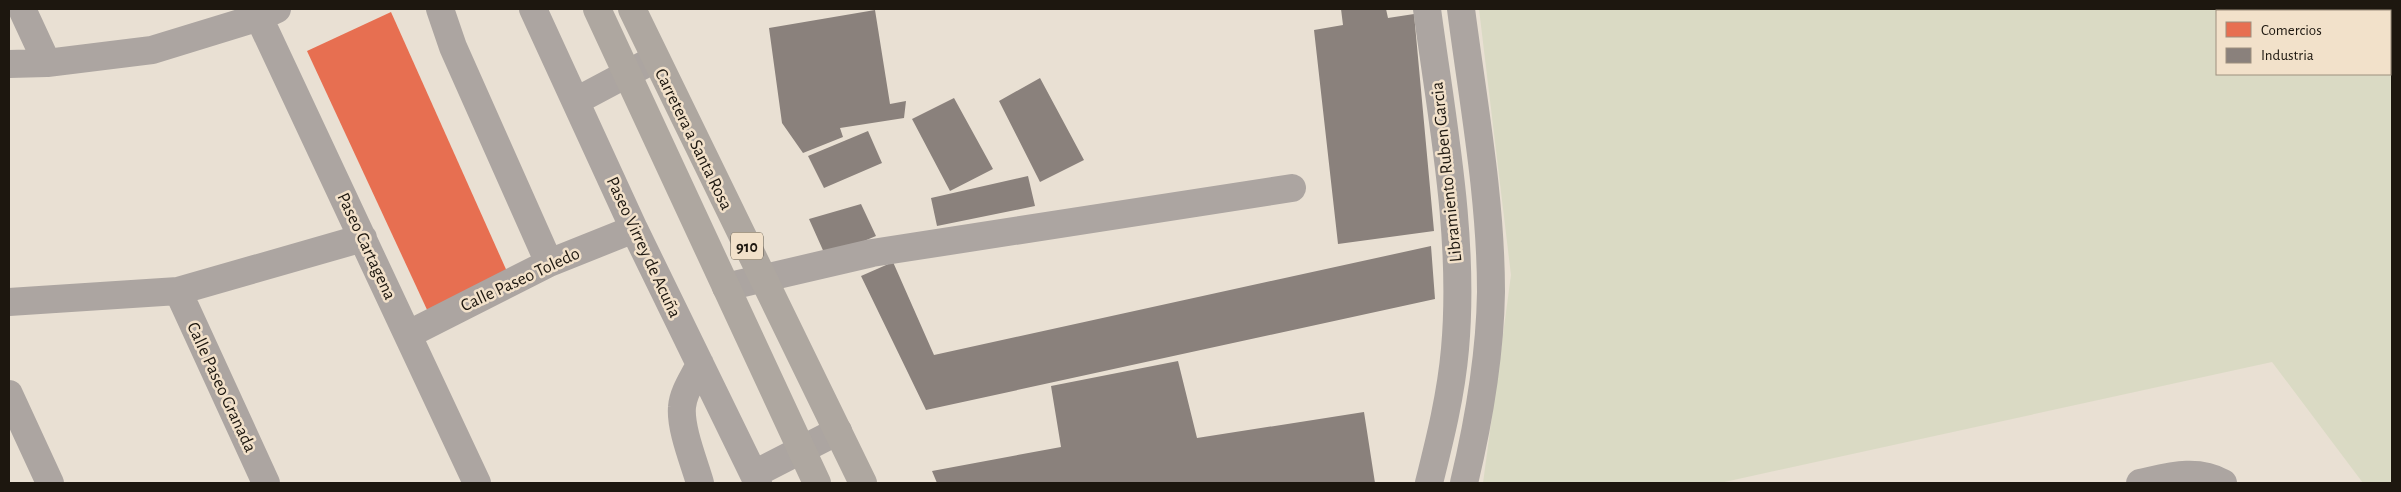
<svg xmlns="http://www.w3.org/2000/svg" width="2401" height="492" viewBox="0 0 2401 492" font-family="'Alegreya Sans',sans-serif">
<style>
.green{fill:#dadac4;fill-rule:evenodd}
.shops{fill:#e76f51}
.industry{fill:#8a817c}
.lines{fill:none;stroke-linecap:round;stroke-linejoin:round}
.minor{stroke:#aca5a1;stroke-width:28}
.major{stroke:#aea7a0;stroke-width:28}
.labels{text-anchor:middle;stroke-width:5;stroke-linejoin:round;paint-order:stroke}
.shield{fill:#f2e1ca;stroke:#5d5447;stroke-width:1}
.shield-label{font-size:16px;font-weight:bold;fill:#1d170f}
.street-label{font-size:18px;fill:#1d170f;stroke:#f2e1ca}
</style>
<rect width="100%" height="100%" fill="#e9e0d3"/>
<path class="green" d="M1479,9H2392V483H2363L2272,362L1720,483H1483L1511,275ZM2217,11H2390V74H2217Z"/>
<path class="shops" d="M391,12L509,276L429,314L307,51Z"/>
<path class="industry" d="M1341,9H1386L1388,18L1414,14L1434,231L1338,244L1314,30L1343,25Z
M875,10L890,104L906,101L904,118L840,128L843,137L803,153L782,123L769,28Z
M1040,78L1084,160L1040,182L999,101Z
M954,98L993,169L950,191L912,119Z
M868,131L882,163L824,188L808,156Z
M1028,176L1035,206L937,226L931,198Z
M861,204L876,236L826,257L809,219Z
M1431,246L1435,299L926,410L861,276L893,262L934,355Z
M1178,361L1197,438L1364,412L1375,483H937L932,471L1061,447L1051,386Z"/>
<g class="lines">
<path class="minor" d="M22,9L47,63
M255,9L477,483
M440,9L453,47L549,263
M533,9L634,229L758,483
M1427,9C1442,121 1465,236 1455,349C1451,395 1440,439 1429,483
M1461,9C1473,102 1491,197 1491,292C1490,357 1479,420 1464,483
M9,64L47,63L152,50L260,17L277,9
M576,101L655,59
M726,287L872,253L1292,188
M178,291L266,483
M9,302L178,291L363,238
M409,334L549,263L634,229
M9,394L50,483
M754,474L838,431
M700,483C694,462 680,428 682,407C683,392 694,377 700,364
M2140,483C2168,477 2196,468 2223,483"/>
<path class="major" d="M597,9L817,483
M632,9L863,483"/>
</g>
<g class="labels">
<rect class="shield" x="731" y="232.5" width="32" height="27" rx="4"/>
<g class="shield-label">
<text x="747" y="252">910</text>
</g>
<g class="street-label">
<text transform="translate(694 139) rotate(64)" y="6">Carretera a Santa Rosa</text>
<text transform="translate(1446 172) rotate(-96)" y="6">Libramiento Ruben Garcia</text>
<text transform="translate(367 246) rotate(65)" y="6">Paseo Cartagena</text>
<text transform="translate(644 247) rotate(65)" y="6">Paseo Virrey de Acuña</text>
<text transform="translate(520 279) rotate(-25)" y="6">Calle Paseo Toledo</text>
<text transform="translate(222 387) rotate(65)" y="6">Calle Paseo Granada</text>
</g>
</g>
<rect width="2401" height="492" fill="none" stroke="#1d170f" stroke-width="20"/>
<rect x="2216" y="10" width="175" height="65" fill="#f2e1ca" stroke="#9d907f"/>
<rect x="2226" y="22" width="25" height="15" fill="#e76f51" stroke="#9d907f"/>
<text x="2261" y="35" font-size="15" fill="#1d170f">Comercios</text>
<rect x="2226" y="48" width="25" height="15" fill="#8a817c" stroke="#9d907f"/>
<text x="2261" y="60" font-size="15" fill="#1d170f">Industria</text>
</svg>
